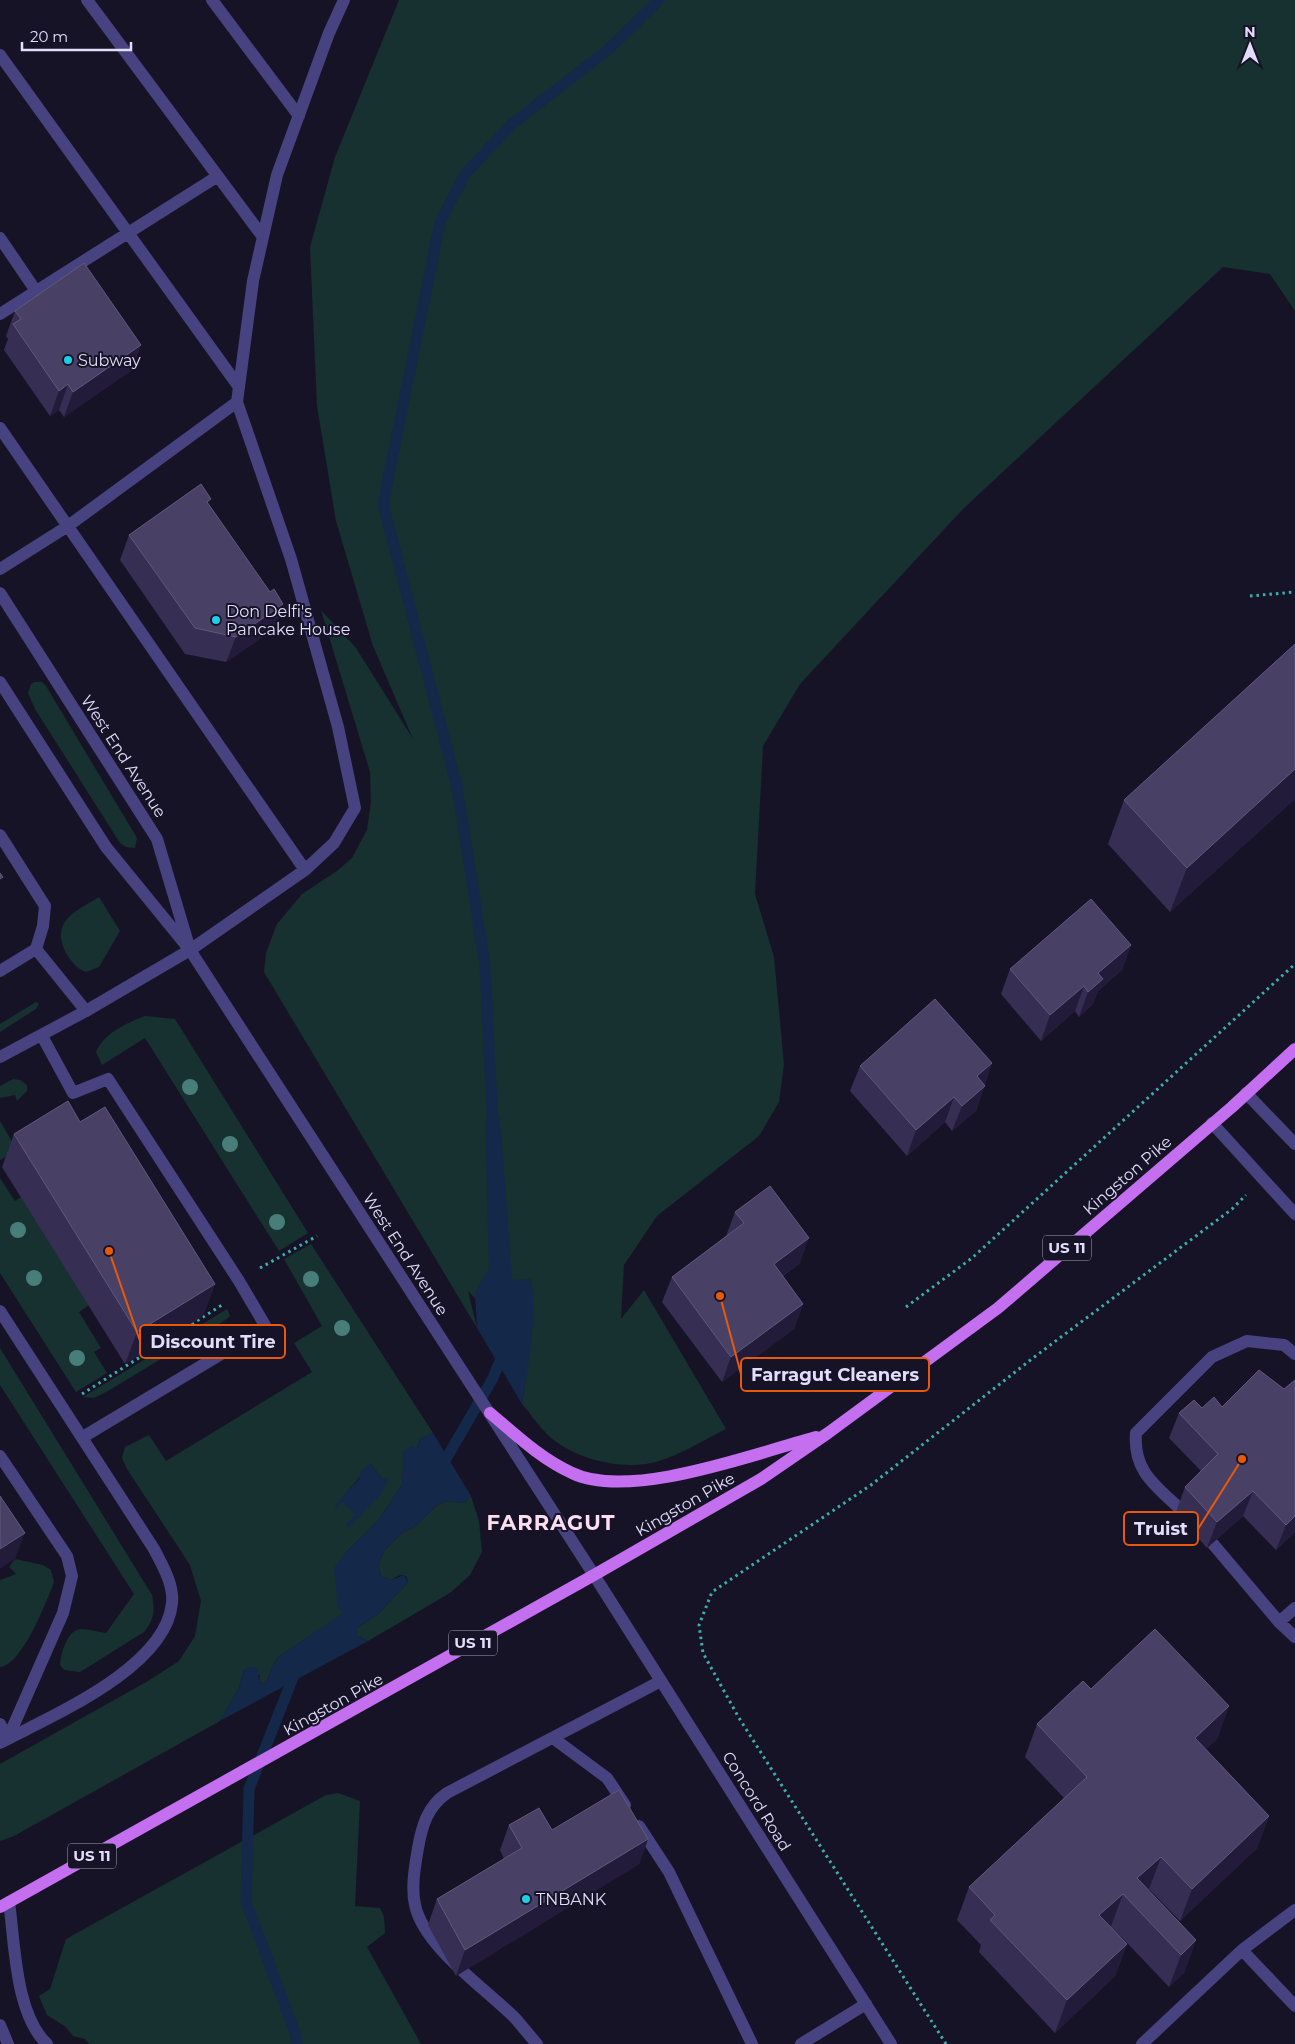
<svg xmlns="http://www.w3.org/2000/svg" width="1295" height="2044" viewBox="0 0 1295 2044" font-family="Montserrat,sans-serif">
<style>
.green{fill:#163130;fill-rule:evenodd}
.water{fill:#14284a}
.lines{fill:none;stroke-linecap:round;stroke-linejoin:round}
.stream{stroke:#14284a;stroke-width:11}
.path{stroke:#3dafab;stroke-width:3;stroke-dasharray:2.5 4;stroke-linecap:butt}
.service{stroke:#474381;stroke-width:12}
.minor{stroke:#474381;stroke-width:12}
.tertiary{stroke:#474381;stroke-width:12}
.primary{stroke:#c36ff0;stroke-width:12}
.tree{fill:#477e7a}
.wall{fill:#362e53}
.shaded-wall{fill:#221b3a}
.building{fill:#484165;stroke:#60597c}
.poi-dot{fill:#1dcee7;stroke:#171327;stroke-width:2}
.labels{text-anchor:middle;stroke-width:4;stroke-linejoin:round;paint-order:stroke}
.shield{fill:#171327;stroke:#a4a0bb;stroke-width:1}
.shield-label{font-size:15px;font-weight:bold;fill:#e1ddfb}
.poi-label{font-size:16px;fill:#e1ddfb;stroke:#171327;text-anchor:start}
.street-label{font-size:16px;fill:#e1ddfb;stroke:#171327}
.district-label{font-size:21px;font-weight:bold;letter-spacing:1px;fill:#fcdef0;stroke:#171327}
.leader{fill:none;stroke:#e8590c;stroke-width:2}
.callout-dot{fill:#e8590c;stroke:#171327;stroke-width:2}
.callout{fill:#171327;stroke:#e8590c;stroke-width:2}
.callout-label{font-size:18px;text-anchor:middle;font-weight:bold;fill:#e1ddfb}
</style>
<rect width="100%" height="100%" fill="#171327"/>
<path class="green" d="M399,0H1295V311L1270,274L1223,267L963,509L800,684L763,746L755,894L774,957L784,1064L779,1102L759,1136L657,1216L624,1265L621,1319L644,1290L726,1429C704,1440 680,1455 656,1462C622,1471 571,1459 546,1433C537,1424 530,1413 522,1404L531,1339L488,1312L468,1291L477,1328L264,972L266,953L277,924L302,894L337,871L352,858L367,830L371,802L370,772L321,610L356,648L413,739L373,646L336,521L317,406L310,247L335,157Z
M34,682H42L46,686L137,838L135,848L126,847L120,843L35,709L28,693L31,684Z
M99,897L120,931L99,967L86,972C77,969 71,961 66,953C50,921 75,912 99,897Z
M36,1002L39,1004L36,1009L0,1032V1024Z
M145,1016L175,1019L308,1233L279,1251L145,1038L102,1065L96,1052C104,1033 127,1023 145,1016Z
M13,1079L20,1080L27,1085V1091L17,1101L15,1095L0,1098V1086Z
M0,1121L17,1150L0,1160Z
M0,1178L15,1201L21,1197L89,1305L79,1312L101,1348L94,1352L107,1373L76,1392L0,1273Z
M311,1244L433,1433L420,1439L417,1448L404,1452L402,1485L378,1521L346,1552L344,1613L277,1658L265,1684L259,1682L260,1675L244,1670L239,1688L220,1721L14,1836L0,1841V1764L148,1681L179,1661L195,1636L201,1601L190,1565L127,1469L122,1458L125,1447L149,1435L166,1461L312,1372L294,1343L322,1326L284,1259ZM371,1464L382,1479L349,1527L356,1515L343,1501L336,1505Z
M227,1309L230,1316L227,1319L108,1391L94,1398L83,1397Z
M0,1348L152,1595C155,1611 154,1620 144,1632L80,1672L64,1670L60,1665C61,1653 67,1630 81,1629C89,1629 98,1632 106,1633L134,1594L0,1385Z
M471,1496L479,1521L482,1552L470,1575L450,1593L368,1641L357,1636V1628L378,1614L408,1582L406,1576L400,1575L391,1580L381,1576L378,1565L384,1551L403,1532L414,1527L437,1505L447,1501L465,1503Z
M15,1559L43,1565L51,1570L54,1582C46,1603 22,1665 0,1667V1580L16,1574L9,1567Z
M338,1793L360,1801L355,1906L380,1908L384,1917L385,1933L367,1947L421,2044H89L85,2039L73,2036L66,2027L47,2015L39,1996L50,1989L66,1939L326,1795Z"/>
<path class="water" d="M500,1117L512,1280L531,1279C538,1319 528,1364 522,1404L477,1328L475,1293L489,1268L485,1121Z
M433,1433L471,1496L465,1503L447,1501L437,1505L414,1527L403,1532L384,1551L378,1565L381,1576L391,1580L404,1575L408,1582L378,1614L357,1628V1636L368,1641L220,1721L239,1688L244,1670L250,1667H258L259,1682L265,1684L277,1658L343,1613L338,1608L334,1568L346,1552L378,1521L402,1485L403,1452L412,1446L417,1448L420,1439Z
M368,1464H371L382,1479L389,1478L381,1494L349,1527L346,1525L355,1515L343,1501L336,1508L335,1505L360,1478V1473Z"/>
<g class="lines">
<path class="stream" d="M493,1133L485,965L457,787L383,504L440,222L465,174L511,125L609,49L659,0
M439,1471L493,1378L504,1351
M296,1670L249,1789L246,1901L295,2033L297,2044"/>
<path class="path" d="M1250,596L1295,592
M260,1268L317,1236
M906,1307L972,1258L1295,964
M82,1394L222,1305
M946,2044L739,1718L703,1653L699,1625L712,1592L871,1485L1033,1358L1232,1209L1246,1195"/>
<path class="service" d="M87,0L263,237
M212,0L299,116
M0,55L239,387
M0,238L36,291
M0,314L218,176
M0,428L305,870
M0,569L68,526L237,402
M0,835L45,906L43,926L36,949L0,971
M36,949L86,1011
M190,950L305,870L334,843L355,808L338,727L291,559L237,402L253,281L277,175L329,33L344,0
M42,1036L73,1093L108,1079L239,1281L266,1327L83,1437
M1246,1093L1295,1144
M1212,1123L1295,1214
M0,1456L67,1556L72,1576L63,1613L8,1738
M1179,1508C1155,1485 1133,1471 1136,1433L1212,1357L1247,1341L1284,1345L1295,1354
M1213,1544L1279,1622L1295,1637
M1279,1622L1295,1608
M0,1724L8,1738
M553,1738L607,1778L625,1805
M639,1826L669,1872L752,2044
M9,1902C15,1944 15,2014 47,2044
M1295,1910L1242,1950L1295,2006
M0,2025L8,2044
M537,2044C529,2035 522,2026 515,2018C485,1988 424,1947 415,1905C411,1887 415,1866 418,1848C422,1826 427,1807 447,1793L661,1681
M801,2044L866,2004
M1142,2044L1242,1950"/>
<path class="minor" d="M0,593L157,839L188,943
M0,682L106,847L190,950L594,1575
M0,1057L86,1011L190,950
M0,1311L154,1549C162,1565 174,1584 172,1603C166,1668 51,1716 0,1743"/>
<path class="tertiary" d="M594,1575L891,2044"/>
<path class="primary" d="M490,1413C516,1435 541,1459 572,1473C629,1501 757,1453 816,1437
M0,1907L594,1575L761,1479L828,1433L998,1308L1232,1107L1295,1049"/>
</g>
<g class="tree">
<circle cx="190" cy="1087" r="8"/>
<circle cx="230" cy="1144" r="8"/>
<circle cx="277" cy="1222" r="8"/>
<circle cx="18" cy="1230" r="8"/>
<circle cx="34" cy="1278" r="8"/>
<circle cx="311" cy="1279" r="8"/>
<circle cx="342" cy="1328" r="8"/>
<circle cx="77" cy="1358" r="8"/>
</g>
<path class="wall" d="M15,311L132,370L64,417L59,410L50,416L4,350L8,339L6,336Z
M209,506L274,629L226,662L185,654L120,560L129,535Z
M1295,644V799L1170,912L1108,844L1124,800Z
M1131,945L1122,970L1098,991L1093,1004L1079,1017L1075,1011L1041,1041L1001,994L1010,969Z
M992,1063L976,1111L952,1131L945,1122L907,1156L850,1091L860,1066Z
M80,1122L215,1284L203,1316L125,1364L2,1167L14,1134Z
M735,1212L800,1263L783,1276L803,1304L794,1329L722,1382L662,1302L672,1277L726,1236Z
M1295,1380V1532L1276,1550L1243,1516L1207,1548L1176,1512L1185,1487L1201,1471L1169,1438L1179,1413L1222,1407L1284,1389Z
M1091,1689L1229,1706L1217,1739L1206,1749L1269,1816L1257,1848L1180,1921L1149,1889L1148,1890L1196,1940L1184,1973L1169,1987L1111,1926L1127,1944L1115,1976L1055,2033L979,1952L981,1945L957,1920L969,1887L1064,1798L1025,1757L1037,1724Z
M509,1825L648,1839L639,1864L456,1976L428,1925L437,1899L504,1859L500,1850Z"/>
<path class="shaded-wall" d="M141,345L132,370L64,417L73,392Z
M68,384L59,410L50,416L59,391Z
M283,604L274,629L226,662L236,637Z
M1295,769V799L1170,912L1187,868Z
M1131,945L1122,970L1098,991L1093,1004L1079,1017L1088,992L1098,973Z
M1084,986L1075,1011L1041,1041L1050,1015Z
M992,1063L976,1111L952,1131L962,1106L977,1076Z
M954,1097L945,1122L907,1156L916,1130Z
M809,1238L800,1263L764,1289L774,1264Z
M215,1284L203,1316L125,1364L137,1332Z
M803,1304L794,1329L722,1382L731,1357Z
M1253,1491L1243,1516L1207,1548L1217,1522Z
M1295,1516V1532L1276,1550L1286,1525Z
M25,1533L15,1559L0,1569V1549Z
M1229,1706L1217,1739L1183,1770L1195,1738Z
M1269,1816L1257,1848L1180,1921L1192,1889Z
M648,1839L639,1864L456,1976L465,1950Z
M1161,1857L1149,1889L1133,1904L1137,1878Z
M1123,1894L1111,1926L1088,1947L1099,1915Z
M1196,1940L1184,1973L1169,1987L1181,1955Z
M1127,1944L1115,1976L1055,2033L1067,2000Z"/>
<path class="building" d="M84,263L141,345L73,392L68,384L59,391L13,324L21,319L15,311Z
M201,484L211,499L207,502L270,592L274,589L283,604L236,637L195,628L129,535Z
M1295,644V769L1187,868L1124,800Z
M0,873L3,877L0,879Z
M1091,899L1131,945L1098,973L1103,979L1088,992L1084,986L1050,1015L1010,969Z
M935,999L992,1063L977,1076L985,1086L962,1106L954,1097L916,1130L860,1066Z
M68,1101L80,1122L105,1107L215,1284L137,1332L14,1134Z
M770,1186L809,1238L774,1264L803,1304L731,1357L672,1277L744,1223L735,1212Z
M1259,1370L1284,1389L1295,1380V1516L1286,1525L1253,1491L1217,1522L1185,1487L1218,1454L1179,1413L1194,1400L1202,1408L1214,1397L1222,1407Z
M0,1496L25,1533L0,1549Z
M1155,1629L1229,1706L1195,1738L1269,1816L1192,1889L1161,1857L1137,1878L1196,1940L1181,1955L1123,1894L1099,1915L1127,1944L1067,2000L990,1920L995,1915L969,1887L1087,1777L1037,1724L1083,1681L1091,1689Z
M619,1790L648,1839L465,1950L437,1899L522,1848L509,1825L539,1808L552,1830Z"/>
<g class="poi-dot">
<circle cx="68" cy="360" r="5"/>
<circle cx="216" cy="620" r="5"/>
<circle cx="526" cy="1899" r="5"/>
</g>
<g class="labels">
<g class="shield">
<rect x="1043" y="1235.5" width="48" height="25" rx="4"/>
<rect x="449" y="1630.5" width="48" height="25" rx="4"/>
<rect x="68" y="1843.5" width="48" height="25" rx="4"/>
</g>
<g class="shield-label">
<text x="1067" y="1253">US 11</text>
<text x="473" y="1648">US 11</text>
<text x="92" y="1861">US 11</text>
</g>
<g class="poi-label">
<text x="78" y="366">Subway</text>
<text x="226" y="617">Don Delfi's<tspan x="226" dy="18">Pancake House</tspan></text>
<text x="536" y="1905">TNBANK</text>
</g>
<g class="street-label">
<text transform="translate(124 756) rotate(57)" y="6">West End Avenue</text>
<text transform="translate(1127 1175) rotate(-41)" y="6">Kingston Pike</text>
<text transform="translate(406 1254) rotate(57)" y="6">West End Avenue</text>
<text transform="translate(685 1504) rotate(-30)" y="6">Kingston Pike</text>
<text transform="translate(333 1704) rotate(-29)" y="6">Kingston Pike</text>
<text transform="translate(757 1801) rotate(58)" y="6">Concord Road</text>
</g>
<g class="district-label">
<text x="551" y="1530">FARRAGUT</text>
</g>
</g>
<path class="leader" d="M109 1251L140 1341M720 1296L741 1374M1242 1459L1198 1529"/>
<g class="callout-dot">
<circle cx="109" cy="1251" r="5"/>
<circle cx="720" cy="1296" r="5"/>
<circle cx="1242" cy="1459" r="5"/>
</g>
<g class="callout">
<rect x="140" y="1325" width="145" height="33" rx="5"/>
<rect x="741" y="1358" width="188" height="33" rx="5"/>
<rect x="1124" y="1512" width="74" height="33" rx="5"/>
</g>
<g class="callout-label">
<text x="213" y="1348">Discount Tire</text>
<text x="835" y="1381">Farragut Cleaners</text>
<text x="1161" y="1535">Truist</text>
</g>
<g transform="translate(1250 45)" stroke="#171327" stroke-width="4" paint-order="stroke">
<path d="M0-4L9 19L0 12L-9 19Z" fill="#e1ddfb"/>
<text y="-8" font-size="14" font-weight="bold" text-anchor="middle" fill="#e1ddfb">N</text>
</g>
<path d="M22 42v8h109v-8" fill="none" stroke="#e1ddfb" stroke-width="2.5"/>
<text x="30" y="42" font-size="15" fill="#e1ddfb" stroke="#171327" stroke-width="4" paint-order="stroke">20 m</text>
</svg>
